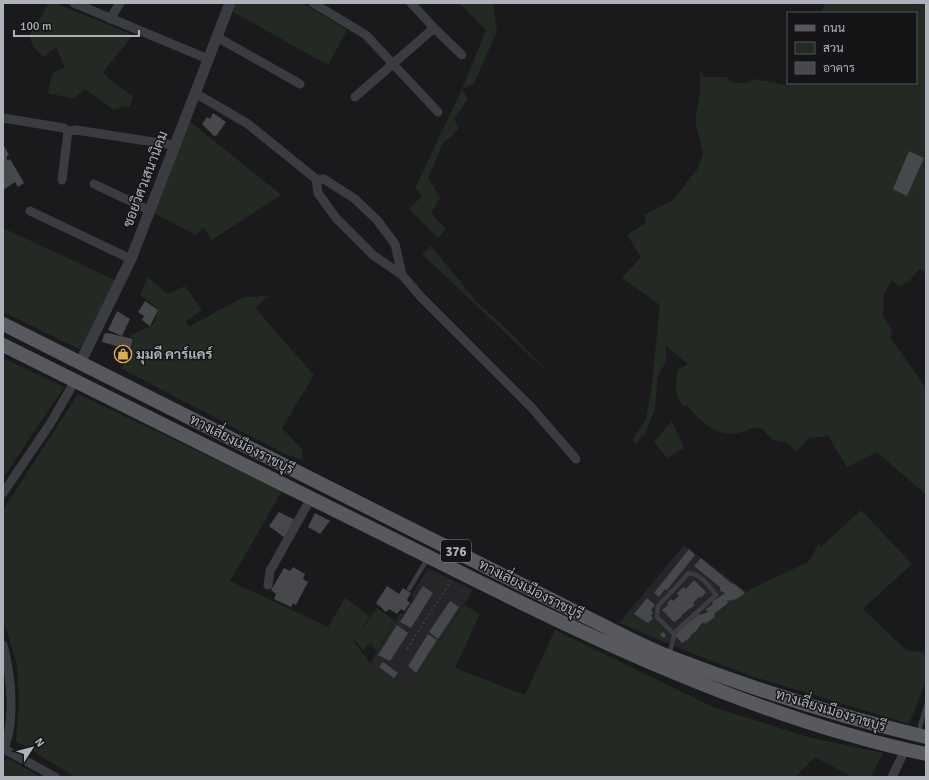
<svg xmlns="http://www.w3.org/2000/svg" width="929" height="780" viewBox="0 0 929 780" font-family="Signika,Sarabun,sans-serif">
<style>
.built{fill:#262629}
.green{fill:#222a23}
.building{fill:#47484c}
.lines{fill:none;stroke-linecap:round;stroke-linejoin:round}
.path{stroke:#414348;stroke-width:1.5;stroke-dasharray:2 3;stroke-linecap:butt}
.service{stroke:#3b3c41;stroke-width:4.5}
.minor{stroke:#3b3c41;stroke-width:9}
.tertiary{stroke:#3b3c41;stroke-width:11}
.primary{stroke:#58595f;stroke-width:14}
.labels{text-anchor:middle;stroke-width:3;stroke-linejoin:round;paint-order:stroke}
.shield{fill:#151517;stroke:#808389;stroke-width:1}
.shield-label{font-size:13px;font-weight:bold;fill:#aeb2ba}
.street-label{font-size:14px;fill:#aeb2ba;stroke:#151517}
.poi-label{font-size:14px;font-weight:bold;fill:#aeb2ba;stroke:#151517;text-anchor:start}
</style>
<rect width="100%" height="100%" fill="#1a1a1c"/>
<path class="built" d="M684,545L748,593L715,617L681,649L619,623Z
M428,568L473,590L407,692L370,663L400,614H403L411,602L412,594Z"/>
<path class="green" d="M49,3H55L133,35L103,72L109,79L133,96L130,107L125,106L114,110L85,89L73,99L48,93L52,74L65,67L56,47L43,57L33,46L29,36Z
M237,3H302L347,30L328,65L233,12Z
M459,3H493L497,31L474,84L462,89L468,99L454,119L459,128L450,138L444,141L428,178L440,198L431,213L446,229L438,238L409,209L422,196L415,188L462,89L486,30Z
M824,3H911L912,5L926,3V271L925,273L919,269L910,280L899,287L892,280L884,294L883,312L882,315L892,330L890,337L926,388V493L925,494L877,452L847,467L828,436L809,438L797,451L785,442L773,440L762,429L755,427C722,443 708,428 686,405L684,407C674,396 675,384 678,370L688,364L666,346V362L658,375L655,409L644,436L642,435L636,444L632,440L646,419L651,392L660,305L622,278L641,257L627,235L646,223L644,215L673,200L698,168L703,154L695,120L700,93V71L704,77H726L733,83H747L753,79L787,85L791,83H916V13H822Z
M188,120L281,195L212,240L203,227L196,235L152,212Z
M3,228L117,281L84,345L79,349L3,312Z
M431,246L477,302L514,336L550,375L422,254Z
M148,277L167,294L185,286L202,310L186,321L189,327L243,297L269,296L255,308L314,375L282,428L302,449L303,460L285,454L120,368L126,363L134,339L129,336L154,324L158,309L140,295Z
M3,358L64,387L3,478Z
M78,394L282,491L230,581L328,627L345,598L370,616L354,642L370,663L407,691L464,605L480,614L455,668L525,695L555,630L713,707L808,737L883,753L871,777H852L815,757L795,777H75L16,741L19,702L17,665L3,619V510Z
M672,421L684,448L667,458L654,442Z
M861,510L912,564L863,609L906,650L926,653V682L909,724L751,676L681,649L715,617L751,589L808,562L819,544L821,547Z
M377,608L395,621L377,651L370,643L363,650L355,640Z
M634,614L648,623L653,618C657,627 667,628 668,639L666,643L625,624Z
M7,758L41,777H3V764Z"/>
<path class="building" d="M213,113L226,122L217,135L214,136L202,124L207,117L210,119Z
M3,144L9,155L6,157L8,161L10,159L24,183L18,187L15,182L3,190Z
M909,151L924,158L907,196L893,189Z
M145,301L158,310L150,326L142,320L144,316L138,312Z
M117,311L130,319L122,336L108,330Z
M108,333L133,339L126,363L117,360L120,347L102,342L104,334Z
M279,512L295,520L285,538L269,526Z
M315,513L330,521L320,534L308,527Z
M689,549L695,555L667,590L665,589L659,597L654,593Z
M701,558L732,584L733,583L745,593L737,599L727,601L728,603L714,614L715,617L705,624L704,622L700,625L697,630L690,636L691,637L682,643L675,635L676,633L699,614L700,615L708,612L706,609L713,604L712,602L725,593L720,591V587L694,566Z
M293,567L305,574L303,579L308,582L296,605L293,603L291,607L274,599L276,594L271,590L284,568L290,571Z
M694,580L706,592L701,598L699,597L693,603L695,605L681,615L682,616L675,622L673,621L662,610L668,605L667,603L671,599L673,601L679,596L677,593L684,587L686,589Z
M387,586L399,594L403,588L411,593L407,600L410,603L404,611L401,609L397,614L389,609L386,612L376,603Z
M423,586L433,593L411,628L400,622Z
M647,598L655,605L651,610L653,612L651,616L653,618L648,623L634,614Z
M450,601L459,607L438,639L429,632Z
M397,625L408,633L390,661L378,655Z
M663,632L666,635L664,638L660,635Z
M428,634L437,640L416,673L408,666Z
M383,662L398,673L394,678L379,667Z"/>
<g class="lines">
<path class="path" d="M407,649L451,581"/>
<path class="service" d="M409,589L428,558
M669,655L675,632L716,595C709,586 701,574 689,573L658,606L657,617L674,634
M920,734V727L926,706"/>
<path class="minor" d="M74,3L208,59
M313,3L366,35L438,112
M110,19L120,3
M434,28L462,55
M217,37L300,84
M195,93L248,124L316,179L318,193L336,218L373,255L402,275L421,297L532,408L576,459
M355,97L434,28L411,3
M3,118L64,128L68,131L76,130L173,145
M316,179H324L355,199L377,220L395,244L402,275
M62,180L68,131
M94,184L149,210
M30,211L131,259
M3,493L50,424L75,381
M268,585L270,571L311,498
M3,645C11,673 16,723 3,750
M4,749L55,777
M892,777L905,750"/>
<path class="tertiary" d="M80,363L131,259L230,3"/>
<path class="primary" d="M3,324L588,618C615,631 642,646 670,657C753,689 840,717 926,737
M3,345C133,410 264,474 395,540C565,625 738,714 926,754"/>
</g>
<defs>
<symbol id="shop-ring" viewBox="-11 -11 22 22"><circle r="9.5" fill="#151517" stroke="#e4ad4b" stroke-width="1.5"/><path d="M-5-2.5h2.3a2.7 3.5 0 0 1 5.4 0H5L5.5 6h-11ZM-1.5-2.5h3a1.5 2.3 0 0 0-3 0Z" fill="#e4ad4b"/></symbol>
</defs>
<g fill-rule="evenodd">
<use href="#shop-ring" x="113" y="344" width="20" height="20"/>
</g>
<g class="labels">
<rect class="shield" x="441" y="540" width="30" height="22" rx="3"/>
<g class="shield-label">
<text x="456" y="556">376</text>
</g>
<g class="street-label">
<text transform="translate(145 179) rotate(-69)" y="5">ซอยวิศวเสนานิคม</text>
<text transform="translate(242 444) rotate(27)" y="5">ทางเลี่ยงเมืองราชบุรี</text>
<text transform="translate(531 589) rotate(27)" y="5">ทางเลี่ยงเมืองราชบุรี</text>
<text transform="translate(831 710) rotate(17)" y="5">ทางเลี่ยงเมืองราชบุรี</text>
</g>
<g class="poi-label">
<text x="136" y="359">มุมดี คาร์แคร์</text>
</g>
</g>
<rect width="929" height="780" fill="none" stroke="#aeb2ba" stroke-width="8"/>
<rect x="787" y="12" width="130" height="72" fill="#151517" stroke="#525458"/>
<rect x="795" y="25" width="20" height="6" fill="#58595f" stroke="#525458"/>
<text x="823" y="32" font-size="12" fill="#aeb2ba">ถนน</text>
<rect x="795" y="42" width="20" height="12" fill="#222a23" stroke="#525458"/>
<text x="823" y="52" font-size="12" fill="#aeb2ba">สวน</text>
<rect x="795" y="62" width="20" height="12" fill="#47484c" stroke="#525458"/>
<text x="823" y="72" font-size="12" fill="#aeb2ba">อาคาร</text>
<g transform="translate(32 748) rotate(54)" stroke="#151517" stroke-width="3" paint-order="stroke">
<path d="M0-3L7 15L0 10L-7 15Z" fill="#aeb2ba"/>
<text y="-6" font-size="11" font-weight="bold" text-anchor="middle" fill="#aeb2ba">N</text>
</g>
<path d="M14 30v6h125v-6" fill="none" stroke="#aeb2ba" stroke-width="2"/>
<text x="20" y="30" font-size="12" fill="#aeb2ba" stroke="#151517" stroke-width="3" paint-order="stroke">100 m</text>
</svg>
